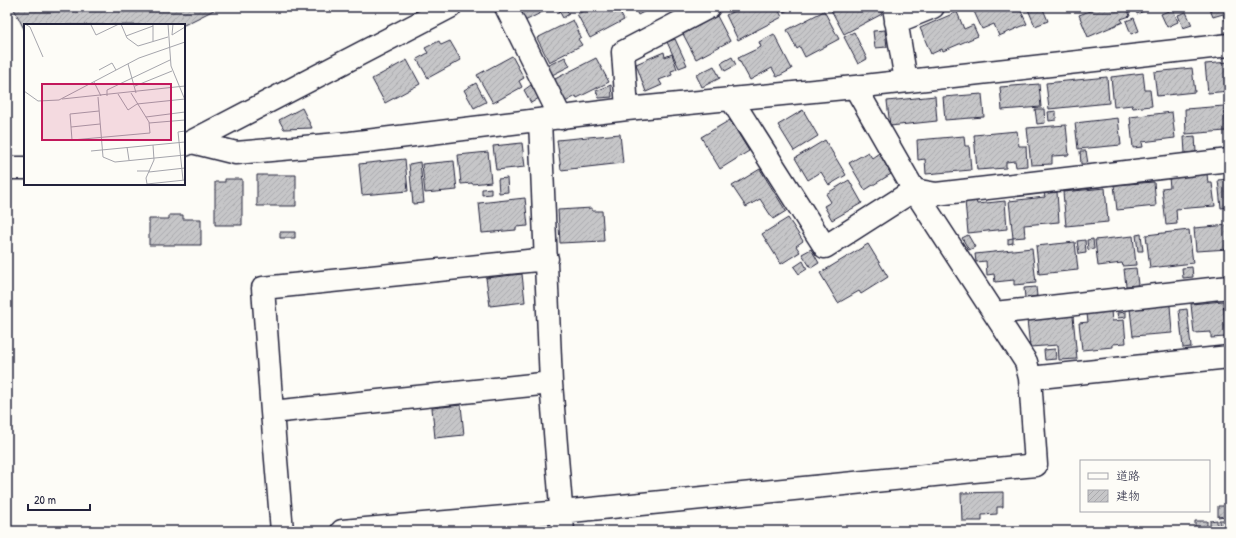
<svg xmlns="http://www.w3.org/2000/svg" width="1236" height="538" viewBox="0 0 1236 538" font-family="'Patrick Hand','Klee One',sans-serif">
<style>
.building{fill:url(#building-hatch);stroke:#22223b}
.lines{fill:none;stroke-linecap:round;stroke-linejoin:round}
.minor-casing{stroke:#22223b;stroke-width:25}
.minor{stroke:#fdfcf7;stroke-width:22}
.inset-road{fill:none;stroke:#a5a5ac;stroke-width:1}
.view{fill:#c2185b;fill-opacity:0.15;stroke:#c2185b;stroke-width:2}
.inset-edge{fill:none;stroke:#22223b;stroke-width:2}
</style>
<defs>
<pattern id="building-hatch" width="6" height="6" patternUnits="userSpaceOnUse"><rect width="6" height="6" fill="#c6c6c8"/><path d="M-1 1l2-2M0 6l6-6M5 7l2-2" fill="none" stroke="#aaaaad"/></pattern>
</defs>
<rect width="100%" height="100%" fill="#fdfcf7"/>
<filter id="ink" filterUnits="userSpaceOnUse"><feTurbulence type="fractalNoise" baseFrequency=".025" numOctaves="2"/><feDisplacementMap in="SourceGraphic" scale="8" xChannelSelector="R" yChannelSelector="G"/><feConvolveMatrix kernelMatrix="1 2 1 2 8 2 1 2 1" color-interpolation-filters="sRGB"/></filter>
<g filter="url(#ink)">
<path class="building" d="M13,7H220L184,25H25V31Z
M518,7H552L525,21Z
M557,7H565L569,14L563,18Z
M591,7H617L624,20L590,38L577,14Z
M634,7H653L638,15Z
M742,7H777L782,17L738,40L726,15Z
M782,7H794L784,12Z
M832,7H878L882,14L844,34L830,8Z
M972,7H1019L1027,24L999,36L994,24L982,29Z
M1027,7H1046L1043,9L1048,21L1035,26Z
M1094,7H1127L1130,16L1121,19L1123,22L1088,37L1079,15L1095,9Z
M1135,7H1153L1137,14Z
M1209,7H1229V25L1227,26L1223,14L1213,17Z
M1173,9L1178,22L1167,27L1161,14Z
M824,11L839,39L805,57L800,47L797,49L787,30Z
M957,12L964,29L973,25L978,36L943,51L942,49L931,54L920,28Z
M1186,12L1192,25L1183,28L1178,15Z
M717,16L730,41L696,59L683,34Z
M1134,18L1139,31L1131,34L1126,21Z
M573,20L581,37L578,39L582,45L549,62L537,38Z
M885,30L887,47L875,48L873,31Z
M854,32L867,59L858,64L844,37Z
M774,34L792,69L777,77L772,68L750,80L738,58L761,47L759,42Z
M675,39L687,65L679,68L667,42Z
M439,41L441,45L450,41L461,60L428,78L417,59L428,53L425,48Z
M664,52L665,57L672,54L677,69L671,71L672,75L659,80L662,85L646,92L636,64Z
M512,56L524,78L519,81L522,87L493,103L477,75Z
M565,57L570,66L552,75L547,66Z
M732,57L736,65L725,71L721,63Z
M596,58L609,82L577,98L576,96L565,102L553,80Z
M407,60L420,84L385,103L372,79Z
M1229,62V91L1208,93L1205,64Z
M714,66L720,78L702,87L696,75Z
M1192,68L1195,92L1157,96L1154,72Z
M1143,73L1145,90H1150L1152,106L1133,108L1132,105L1114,107L1111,77Z
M1107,77L1109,103L1049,109L1046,83Z
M476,83L486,102L474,108L464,90Z
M1039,84L1041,107L1002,110L1000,87Z
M531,85L539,98L531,103L524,90Z
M611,85L612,97L599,98L596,91Z
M982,94L984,117L945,120L943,97Z
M935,96L937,121L890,126L887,101Z
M1224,106L1226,131L1186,134L1185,109Z
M302,108L312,128L284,129L279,120Z
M1035,109H1044L1045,123L1037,124Z
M803,110L818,136L794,151L778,125Z
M1056,111V120L1049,121L1048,112Z
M1172,112L1175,138L1142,142L1143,147L1133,148L1130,117Z
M1118,118L1121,145L1078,149L1075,123Z
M730,120L749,151L720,169L701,137Z
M1066,125L1069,155L1052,156V164L1031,165L1027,128Z
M1017,131L1019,146H1026L1027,166L1016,167L1015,161L1006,162V168L977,170L974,135Z
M620,134L623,163L561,170L557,140Z
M964,136L965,146H969L971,170L926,174L925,159L918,160L917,140Z
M1195,136L1196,152L1185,153L1184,137Z
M825,140L846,175L829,185L821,172L808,180L795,158Z
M522,143L525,167L496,170L493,146Z
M1080,151H1086L1088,164H1081Z
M488,152L491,182L472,184V183L461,184L458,155Z
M868,152L872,158L879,153L891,174L865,190L849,163Z
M405,159L408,191L362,195L359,164Z
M454,161L457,190L425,193L422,164Z
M420,162L424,203L413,204L409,164Z
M760,169L786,211L773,219L760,199L746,207L732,186Z
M1228,173H1229V207L1221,208L1218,180L1228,179Z
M1207,174L1208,183H1212L1215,206L1176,209L1177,224L1166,225L1162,188L1170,187L1169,178Z
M257,175H296V206H257Z
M507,178L508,192L499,193L498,179Z
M225,179H242V225H215V182H225Z
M849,180L862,203L832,220L824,206L831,202L826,194Z
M1154,182L1156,206L1117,210L1114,185Z
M491,188V194L482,195V189Z
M1105,188L1108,222L1066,226L1063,192Z
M1057,192L1059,222L1024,225L1025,237L1013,238L1009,201L1045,197L1044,193Z
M525,198L528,226L516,227V230L482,233L479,203Z
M976,200L977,204L1005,201L1007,229L968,233L965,201Z
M592,208V211H602L604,241L560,243L558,210Z
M169,215H183V219H201V245H149V219H169Z
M788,218L803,241L796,246L800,252L781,264L762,234Z
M1229,225V249L1196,251L1194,228Z
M1189,230L1193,263L1150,268L1146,235Z
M280,232H295V238H280Z
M1141,234L1143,251H1138L1136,235Z
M968,235L975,247L969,250L962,238Z
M1133,236L1136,265L1123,266L1122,263L1098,266L1095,240Z
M1013,238V243L1008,244V239Z
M1093,239L1094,249L1088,250L1087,240Z
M1085,240L1086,253L1079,254L1077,241Z
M1075,242L1078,270L1039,274L1036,246Z
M868,244L888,277L861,294L859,291L838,303L820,273Z
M1032,248L1036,283L1014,285V280L995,282L994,274L987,275L986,261L976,262L975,254Z
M811,249L819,263L811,268L802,254Z
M803,261L807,269L799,274L794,267Z
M1192,267L1193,277L1183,278L1182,268Z
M1136,268L1138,285L1126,286L1124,269Z
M522,274L525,302L490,306L486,278Z
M1036,287L1037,296L1025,298L1024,288Z
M1223,301L1226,337L1211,338V332L1194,333L1191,304Z
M1170,305L1172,333L1133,336L1130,309Z
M1187,309L1191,347L1183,348L1179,310Z
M1111,311L1112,321L1124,320L1126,343L1113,344V347L1082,350L1079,323L1088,322L1087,314Z
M1126,312V317L1118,318L1117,313Z
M1073,316L1077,359L1059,360L1058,345L1030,347L1027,320Z
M1055,349L1056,359L1045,360L1044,350Z
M461,405L464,435L435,438L432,408Z
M1003,492V507H997V514L982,515V521H962L961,493Z
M1218,506H1226V516L1218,517Z
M1217,520V528H1210V521Z
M1219,520H1229V531H1220Z
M1195,521H1207V531H1195Z"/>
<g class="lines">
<defs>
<path id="minor" d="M506,7L561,118
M894,7L906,81
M896,22L933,7
M731,99L825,247L914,190L936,194L1229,160
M627,109L623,52L709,7
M540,120L551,383L563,531
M192,142L236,153L350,143L627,109L855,87L1229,45
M185,145L450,7
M7,168H25
M995,313L1229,287
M1030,378L1229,357
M272,412L551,383
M282,531L272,412L263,288L547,259
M342,531L561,512L1036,465L1030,378L1026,362L914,190L855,87"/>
</defs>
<use href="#minor" class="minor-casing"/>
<use href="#minor" class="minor"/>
</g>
</g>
<g transform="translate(24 24)">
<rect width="161" height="161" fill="#fdfcf7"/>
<path class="inset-road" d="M1,0L6,3L19,33M97,0L103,14L114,22L144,13M129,0V17M144,0L147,42L161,76M149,0L148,11L161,3M67,1L72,11L95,0M102,12L129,2M104,40L112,69M75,46L88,39L92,46M70,58L77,72M111,62L148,47M0,67L14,77L35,76L115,34L161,18M94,70L104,86L113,80L161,75M83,72V66L146,36M74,73L79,133L91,138L161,131M38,75L161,62M75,87L46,90L48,116L126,109L125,98L107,69M122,93L161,88M125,99L161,96M47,103L76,100M129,121L130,136L122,154L123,160L161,156M103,123L105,136M67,127L161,118M113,147H126M125,148L161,144M159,156L154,108L161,107"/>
<path class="view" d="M18,60H147V116H18Z"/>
<rect width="161" height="161" class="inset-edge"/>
</g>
<rect width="1236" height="538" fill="none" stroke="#fdfcf7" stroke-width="24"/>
<rect x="12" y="12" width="1212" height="514" fill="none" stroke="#22223b" stroke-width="1.5" filter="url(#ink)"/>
<rect x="1080" y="460" width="130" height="52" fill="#fdfcf7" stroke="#a5a5ac"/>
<rect x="1088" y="473" width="20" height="6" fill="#fdfcf7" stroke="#a5a5ac"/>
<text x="1116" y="480" font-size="12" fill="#22223b">道路</text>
<rect x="1088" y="490" width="20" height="12" fill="url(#building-hatch)" stroke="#a5a5ac"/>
<text x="1116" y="500" font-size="12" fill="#22223b">建物</text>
<path d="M28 504v6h62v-6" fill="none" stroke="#22223b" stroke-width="2"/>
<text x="34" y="504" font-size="12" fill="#22223b" stroke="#fdfcf7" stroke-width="3" paint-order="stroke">20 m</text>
</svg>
